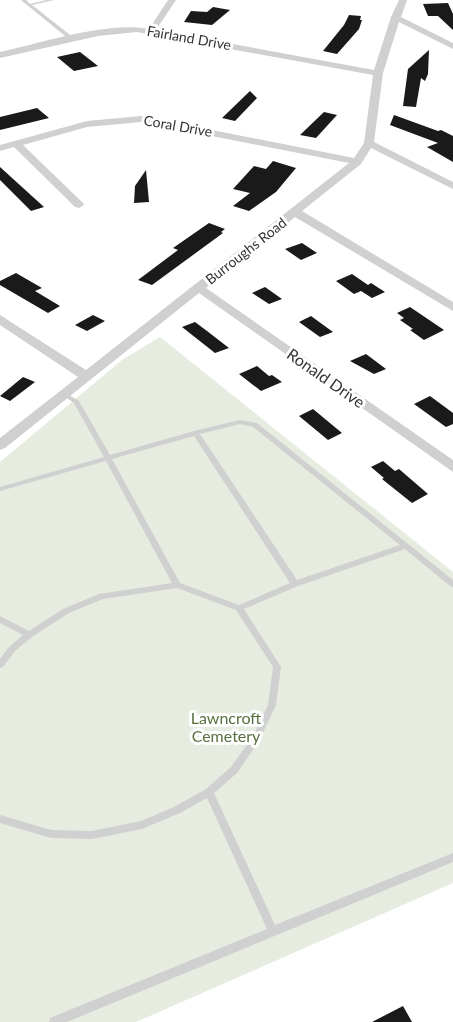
<svg xmlns="http://www.w3.org/2000/svg" width="453" height="1022" viewBox="0 0 453 1022" font-family="Lato,sans-serif">
<style>
.green{fill:#e6ecdf}
.building{fill:#1a1a1a}
.lines{fill:none;stroke-linecap:round;stroke-linejoin:round}
.service{fill:#d0d0d0;fill-rule:evenodd}
.minor{fill:#d0d0d0;fill-rule:evenodd}
.labels{text-anchor:middle;stroke-width:6;stroke-linejoin:round;paint-order:stroke}
.far-street-label{font-size:14px;fill:#333;stroke:#fff}
.street-label{font-size:16px;fill:#333;stroke:#fff}
.park-label{font-size:16px;fill:#56703f;stroke:#fff}
</style>
<rect width="100%" height="100%" fill="#fff"/>
<path class="green" d="M160,337L453,572V883L136,1022H0V462L122,360Z"/>
<path class="building" d="M448,3L453,14V30L438,16H428L423,4Z
M213,7L230,10L212,25L184,22L191,11L207,12Z
M349,15L361,16L360,20H362L359,29L337,54L323,51L344,25Z
M429,50L428,74L425,81L421,78L416,107L403,106L408,69Z
M80,52L98,66L74,71L57,57Z
M250,91L257,98L235,121L222,118Z
M37,108L49,118L0,130V117Z
M324,112L337,115L316,138L300,135Z
M394,115L438,131L441,130L453,136V162L427,147L438,143L390,125Z
M273,161L296,168L276,192L249,211L233,206L250,193L233,189L254,166L266,169Z
M0,167L44,207L31,211L0,180Z
M146,170L149,202L134,203L135,186Z
M209,223L225,229L221,232L223,233L152,285L138,280L178,250L173,248Z
M302,243L317,253L301,260L285,249Z
M16,273L42,288L35,291L60,306L48,313L0,285V281Z
M352,274L368,285L371,283L385,292L372,298L361,291L354,294L336,281Z
M265,287L282,299L269,304L252,293Z
M410,307L444,330L424,340L410,330L413,329L400,320L404,318L397,313Z
M93,315L105,321L87,331L75,325Z
M311,316L333,332L320,337L299,322Z
M195,322L207,331L229,348L215,353L182,327Z
M366,354L386,369L374,374L350,361Z
M257,366L269,376L272,375L282,382L261,391L239,374Z
M23,377L35,382L10,401L0,396Z
M430,396L453,413V424L446,427L414,404Z
M313,409L342,433L328,440L299,416Z
M383,461L395,471L399,469L428,494L412,503L382,479L384,478L371,467Z
M403,1006L412,1022H372Z"/>
<g class="lines">
<path class="service" d="M21,0H26L30,4L46,0H54L32,5L74,38V40H70Z
M64,392L79,401L110,455L194,431L240,420L257,423L453,580V587L450,586L405,549L298,586L244,609L281,667L276,705L259,741L237,773L214,793L275,925L453,853V862L67,1022H49L50,1018L267,929L207,798L180,813L142,829L92,839L51,838L0,823V815L51,830L92,831L141,821L174,807L206,789L231,767L253,736L268,705L273,667L236,610L177,588L103,599L69,613L32,637L15,651L3,667L0,668V659L9,647L23,635L0,623V616L29,631L63,609L99,594L172,583L106,461L0,491V487L104,457L74,403L61,394ZM240,424L253,427L400,545L297,580L200,434ZM194,436L290,583L239,605L180,583L112,459Z"/>
<path class="minor" d="M168,0H176L156,30L374,70L391,17L399,0H407L401,17L453,43V49L399,22L383,73L374,142L453,182V189L371,148L361,164L302,211L453,302V311L295,217L206,288L453,460V472L199,293L5,448L0,450V438L78,377L0,325V315L86,370L349,163L141,122L87,127L23,145L83,203L84,205L79,208L75,207L14,147L0,151V145L87,121L141,116L354,158L364,143L373,75L137,32L98,36L0,58V52C42,43 107,21 149,29Z"/>
</g>
<g class="labels">
<g class="far-street-label">
<text transform="translate(189 38) rotate(10)" y="5">Fairland Drive</text>
<text transform="translate(178 126) rotate(10)" y="5">Coral Drive</text>
<text transform="translate(246 251) rotate(-38)" y="5">Burroughs Road</text>
</g>
<g class="street-label">
<text transform="translate(326 378) rotate(35)" y="6">Ronald Drive</text>
</g>
<g class="park-label">
<text x="226" y="724">Lawncroft<tspan x="226" dy="18">Cemetery</tspan></text>
</g>
</g>
</svg>
